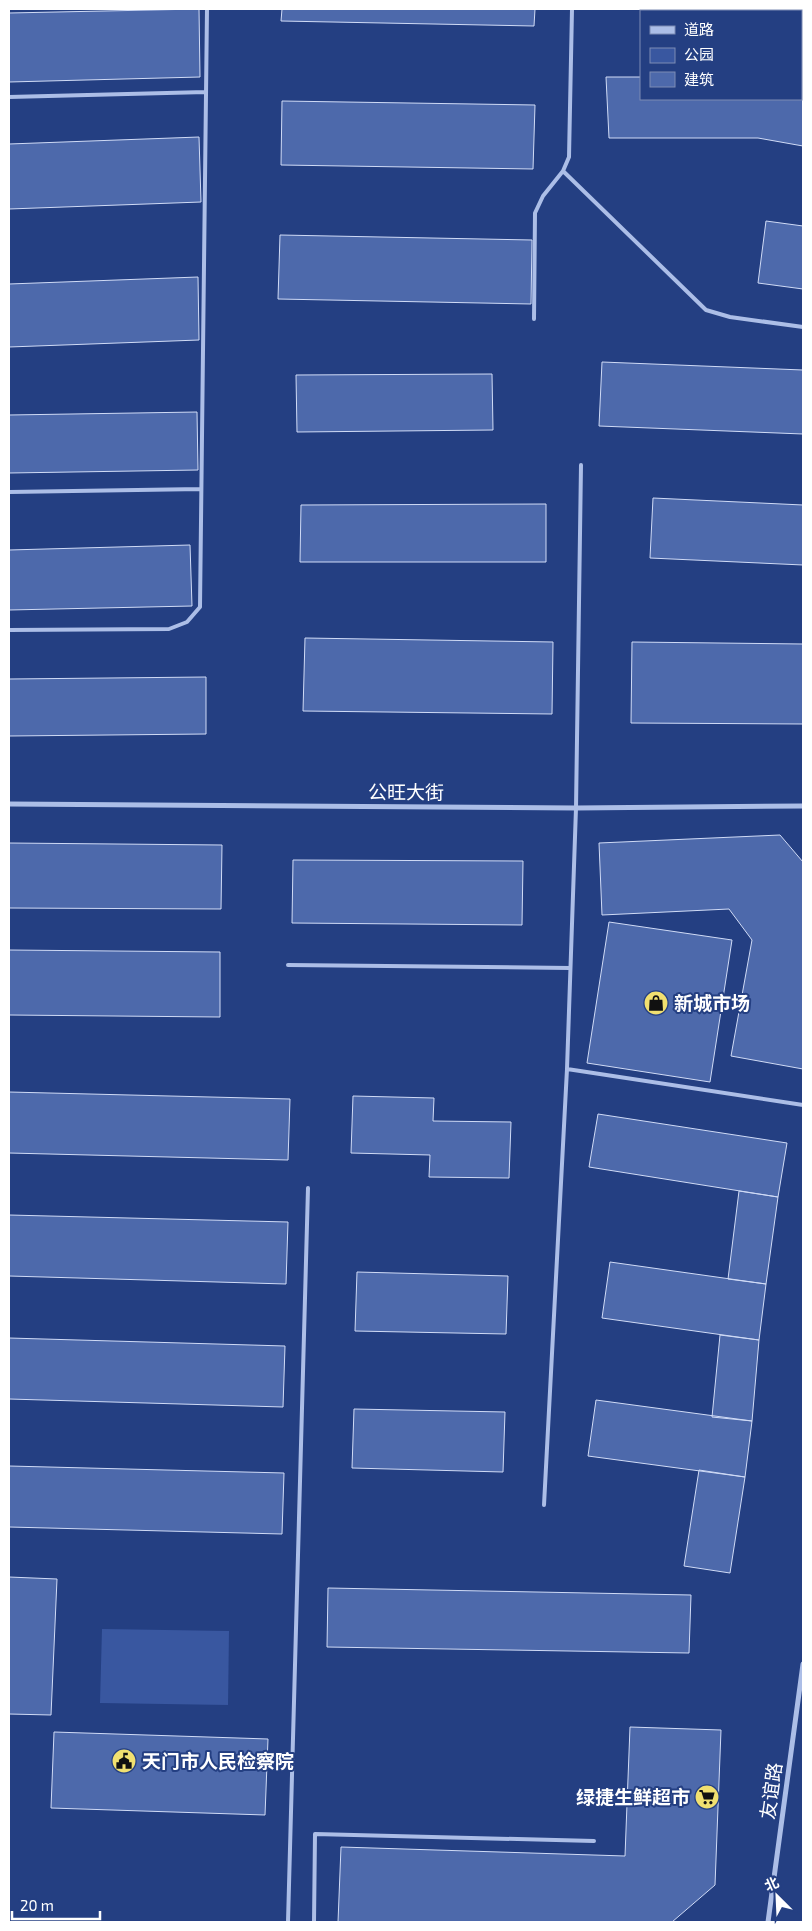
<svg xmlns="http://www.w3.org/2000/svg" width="812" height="1931" viewBox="0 0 812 1931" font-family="'Exo 2','Noto Sans SC',sans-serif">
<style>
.green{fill:#3957a0}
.building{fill:#4d69ab;stroke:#d0dbf6}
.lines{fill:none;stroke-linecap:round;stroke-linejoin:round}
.service{stroke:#acbee7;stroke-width:4}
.minor{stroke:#acbee7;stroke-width:5}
.labels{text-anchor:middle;stroke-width:4;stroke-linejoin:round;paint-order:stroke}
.street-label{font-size:19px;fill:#fff;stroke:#243f82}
.poi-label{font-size:19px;font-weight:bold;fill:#fff;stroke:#243f82;text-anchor:start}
</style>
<rect width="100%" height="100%" fill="#243f82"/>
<path class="green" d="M102,1629L229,1631L228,1705L100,1703Z"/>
<path class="building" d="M199,9L200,77L9,82V13Z
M282,9H535L534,26L281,21Z
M606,77H641V99H801V81L803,82V146L758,138H609Z
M282,101L535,105L533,169L281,165Z
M199,137L201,202L9,209V144Z
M766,221L803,226V289L758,283Z
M280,235L532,240L531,304L278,299Z
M198,277L199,340L9,347V284Z
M602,362L803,370V434L599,426Z
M492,374L493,430L297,432L296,375Z
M197,412L198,470L9,473V415Z
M653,498L803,505V565L650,558Z
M546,504V562H300L301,505Z
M190,545L192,606L9,610V550Z
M305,638L553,642L552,714L303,711Z
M632,642L803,644V724L631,723Z
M206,677V734L9,736V679Z
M780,835L803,862V1069L731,1056L752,940L729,909L602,915L599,843Z
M9,843L222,845L221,909L9,908Z
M293,860L523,861L522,925L292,923Z
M609,922L732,940L710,1082L587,1063Z
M9,950L220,952V1017L9,1015Z
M9,1092L290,1099L288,1160L9,1153Z
M353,1096L434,1098L433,1121L511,1122L509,1178L429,1177L430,1155L351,1153Z
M598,1114L787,1143L778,1197L589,1167Z
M739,1191L778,1197L766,1284L728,1279Z
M9,1215L288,1222L286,1284L9,1276Z
M610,1262L766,1284L759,1340L602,1318Z
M357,1272L508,1276L506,1334L355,1331Z
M720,1335L759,1340L752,1421L712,1417Z
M9,1338L285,1346L283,1407L9,1399Z
M596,1400L752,1421L745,1477L588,1456Z
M354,1409L505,1412L503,1472L352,1468Z
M9,1466L284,1473L282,1534L9,1527Z
M699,1470L745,1477L730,1573L684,1566Z
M9,1577L57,1579L51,1715L9,1714Z
M328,1588L691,1595L689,1653L327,1647Z
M630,1727L721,1730L715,1885L672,1922H338L341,1847L625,1856Z
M54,1732L268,1739L265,1815L51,1808Z"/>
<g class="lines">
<path class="service" d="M9,97L206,92
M563,171L706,310L730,317L803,327
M534,319L535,213L543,196L563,171L569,157L572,9
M581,465L576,808L567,1069L803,1105
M9,492L201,489
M9,630L169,629L187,622L200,607L207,9
M288,965L570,968
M544,1505L567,1069
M288,1922L308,1188
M314,1922L315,1834L594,1841"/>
<path class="minor" d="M9,804L576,808L803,806
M768,1922L803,1664"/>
</g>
<defs>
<symbol id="shop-disc" viewBox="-11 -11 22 22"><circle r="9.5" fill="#f1e070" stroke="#243f82"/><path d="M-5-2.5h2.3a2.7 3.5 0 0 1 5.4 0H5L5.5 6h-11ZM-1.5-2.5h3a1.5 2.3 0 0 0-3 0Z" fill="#111"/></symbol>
<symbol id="civic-disc" viewBox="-11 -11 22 22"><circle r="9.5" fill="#f1e070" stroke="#243f82"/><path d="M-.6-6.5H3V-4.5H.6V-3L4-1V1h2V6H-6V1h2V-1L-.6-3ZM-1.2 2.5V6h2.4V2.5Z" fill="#111"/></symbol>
<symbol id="supermarket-disc" viewBox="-11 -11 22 22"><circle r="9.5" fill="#f1e070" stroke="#243f82"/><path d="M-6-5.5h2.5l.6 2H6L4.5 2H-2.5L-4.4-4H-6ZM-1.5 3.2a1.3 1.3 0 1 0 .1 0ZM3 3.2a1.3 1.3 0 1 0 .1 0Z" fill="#111"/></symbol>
</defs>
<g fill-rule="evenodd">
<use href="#shop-disc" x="642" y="989" width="28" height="28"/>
<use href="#civic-disc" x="110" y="1747" width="28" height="28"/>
<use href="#supermarket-disc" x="693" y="1783" width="28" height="28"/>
</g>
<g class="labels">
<g class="street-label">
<text x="406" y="799">公旺大街</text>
<text transform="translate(771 1791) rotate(-82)" y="7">友谊路</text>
</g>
<g class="poi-label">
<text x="674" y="1010">新城市场</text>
<text x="142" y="1768">天门市人民检察院</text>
<text x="690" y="1804" text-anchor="end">绿捷生鲜超市</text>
</g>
</g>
<rect width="812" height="1931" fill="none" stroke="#ffffff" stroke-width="20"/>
<rect x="640" y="10" width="162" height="90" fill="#243f82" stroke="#7c8cb4"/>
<rect x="650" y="26" width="25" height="8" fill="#acbee7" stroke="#7c8cb4"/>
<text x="684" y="35" font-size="15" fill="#ffffff">道路</text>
<rect x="650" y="48" width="25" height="15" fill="#3957a0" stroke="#7c8cb4"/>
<text x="684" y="60" font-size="15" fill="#ffffff">公园</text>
<rect x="650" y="72" width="25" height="15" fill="#4d69ab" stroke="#7c8cb4"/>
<text x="684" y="85" font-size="15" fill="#ffffff">建筑</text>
<g transform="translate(777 1896) rotate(336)" stroke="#243f82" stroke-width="4" paint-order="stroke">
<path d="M0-4L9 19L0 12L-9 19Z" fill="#ffffff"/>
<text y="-8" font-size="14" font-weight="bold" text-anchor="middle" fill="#ffffff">北</text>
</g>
<path d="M12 1911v8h88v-8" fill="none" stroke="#ffffff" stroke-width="2.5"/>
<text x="20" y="1911" font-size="15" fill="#ffffff" stroke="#243f82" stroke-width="4" paint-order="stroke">20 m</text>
</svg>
